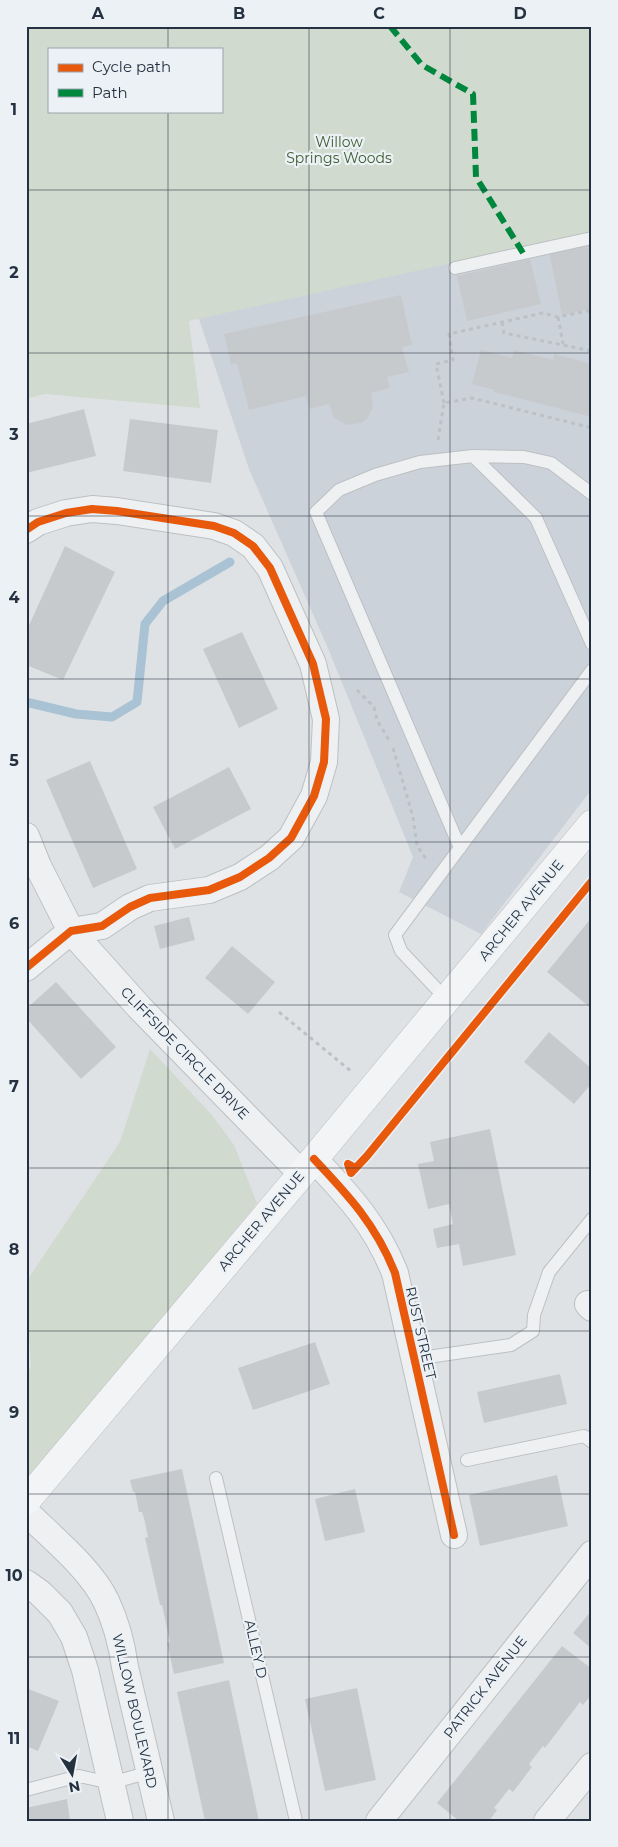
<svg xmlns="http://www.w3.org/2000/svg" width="618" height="1847" viewBox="0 0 618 1847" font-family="Montserrat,sans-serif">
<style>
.built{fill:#ccd2d9}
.green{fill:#d0dace;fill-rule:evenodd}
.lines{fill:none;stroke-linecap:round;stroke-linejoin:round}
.stream{stroke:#a9c2d4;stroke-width:9}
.building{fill:#c7cacd}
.lane-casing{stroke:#bdc0c3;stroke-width:14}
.street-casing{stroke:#bdc0c3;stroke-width:28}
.primary-casing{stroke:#bbbfc3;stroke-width:29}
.path{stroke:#bdc1c5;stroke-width:3;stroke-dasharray:4 4;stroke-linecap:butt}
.lane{stroke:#eef0f2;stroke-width:12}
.street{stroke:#eef0f2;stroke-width:26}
.primary{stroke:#f3f4f5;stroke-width:28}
.quiet{stroke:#00873e;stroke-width:6;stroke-dasharray:12 6;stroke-linecap:butt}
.cycleway-casing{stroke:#ebf1f5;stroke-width:11}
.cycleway{stroke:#e8590c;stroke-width:8}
.grid{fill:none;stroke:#243140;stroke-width:1;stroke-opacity:0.55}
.labels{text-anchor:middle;stroke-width:4.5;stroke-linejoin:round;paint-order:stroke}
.park-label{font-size:14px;fill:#3e5d30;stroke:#ebf1f5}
.street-label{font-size:14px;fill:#243140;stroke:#ebf1f5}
.neatline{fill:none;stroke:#243140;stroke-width:2}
.grid-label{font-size:16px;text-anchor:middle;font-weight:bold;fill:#243140}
</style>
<rect width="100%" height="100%" fill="#dfe2e5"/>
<path class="built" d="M592,217V789L481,934L399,892L413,857L327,646L249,469L196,310Z"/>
<path class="green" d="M26,26H592V232L189,321L200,408L45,394L26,399ZM49,49H221V111H49Z
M150,1049L212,1115L234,1145L257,1203L26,1482V1372L31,1368L26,1282L120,1142Z"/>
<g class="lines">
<path class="stream" d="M26,702L76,714L112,717L137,702L145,624L163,601L230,562"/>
</g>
<path class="building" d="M592,241L591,309L562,315L549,251Z
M530,259L541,304L467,321L457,276Z
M401,295L412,345L402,347L409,372L387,377L390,388L371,393L373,407L367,419L361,423L347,425L334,418L329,404L309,409L306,396L249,410L237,363L231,364L224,334Z
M481,350L512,358L514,350L553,360L554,354L592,364V417L494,392L495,390L472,384Z
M84,409L96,456L26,473V424Z
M130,419L218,430L211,483L123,471Z
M65,546L115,572L63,680L26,665V632Z
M242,632L278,709L239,728L203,649Z
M90,761L137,869L93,888L46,780Z
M229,767L251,809L175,849L153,807Z
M189,917L195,940L160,949L154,926Z
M592,917V1009L547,972Z
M232,946L275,982L248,1014L205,978Z
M56,982L116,1047L81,1079L26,1018V1009Z
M549,1032L592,1069V1083L574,1104L524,1062Z
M490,1129L516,1255L463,1266L459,1244L437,1248L433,1229L453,1224L449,1204L428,1209L418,1164L434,1161L430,1142Z
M315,1342L330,1384L253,1410L238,1368Z
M560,1374L567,1404L484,1423L477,1392Z
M182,1469L224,1663L174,1674L167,1643L170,1642L162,1605H160L145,1538L148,1537L144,1518L142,1512H139L135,1492H133L130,1480Z
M557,1475L568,1526L480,1546L469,1495Z
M355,1489L365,1532L325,1541L315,1499Z
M592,1610V1649L573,1633Z
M562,1646L592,1669V1694L583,1705L580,1702L545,1748L543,1746L529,1764L532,1767L513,1792L509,1789L494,1808L497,1810L489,1821H459L437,1803Z
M229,1680L259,1821H205L177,1692Z
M26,1688L59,1701L38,1751L26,1746Z
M357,1688L376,1780L325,1791L305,1699Z
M67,1799L70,1821H26V1808Z"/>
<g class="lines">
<defs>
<path id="lane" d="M455,268L592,238
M473,456L536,518L592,644
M460,848L316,512L339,490L375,475L420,462L473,456L524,457L551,463L592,494
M447,1000L401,951L395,935L592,670
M414,1359L511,1345L533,1331L534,1315L549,1272L592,1219
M467,1460L584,1436L592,1442
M216,1478L296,1821
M26,1790L79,1776L111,1783L150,1772"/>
<path id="street" d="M26,530L38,522L66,513L92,509L117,511L214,526L234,533L253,546L270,568L313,664L326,719L324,762L314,796L291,838L269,858L240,877L209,890L150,898L130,907L102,926L71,931L26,968
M26,836L38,866L71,931L139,1007L301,1173
M314,1159C349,1196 376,1225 395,1273L454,1535
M588,1304L592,1308
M26,1512C51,1537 91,1569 106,1601C116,1622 122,1645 125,1667L161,1821
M26,1583L40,1593L60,1613L74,1637L85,1670L120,1821
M379,1821L592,1554
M547,1821L592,1766"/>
<path id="primary" d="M26,1501L314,1159L592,824"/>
</defs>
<use href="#lane" class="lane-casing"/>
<use href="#street" class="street-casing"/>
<use href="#primary" class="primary-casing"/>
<path class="path" d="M558,317L563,344
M502,322L504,333L592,351
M444,403L436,364L453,360L449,334L543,313L558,317L592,310
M438,440L444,403L472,398L592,428
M357,690L374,707L377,720L390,742
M393,748L413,817L417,846L427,860
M279,1012L352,1072"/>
<use href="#lane" class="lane"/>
<use href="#street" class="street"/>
<use href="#primary" class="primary"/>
<path class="quiet" d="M390,26L422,65L473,94L476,177L523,253"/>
<defs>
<path id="cycleway" d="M26,530L38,522L66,513L92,509L117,511L214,526L234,533L253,546L270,568L313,664L326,719L324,762L314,796L291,838L269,858L240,877L209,890L150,898L130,907L102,926L71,931L26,968
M314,1159C349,1196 376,1225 395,1273L454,1535
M355,1168L348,1164L351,1173L367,1156L592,881"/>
</defs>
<use href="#cycleway" class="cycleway-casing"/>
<use href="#cycleway" class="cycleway"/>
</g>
<path class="grid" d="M168,26V49M309,26V1821M450,26V1821M168,111V1821M26,190H592M26,353H592M26,516H592M26,679H592M26,842H592M26,1005H592M26,1168H592M26,1331H592M26,1494H592M26,1657H592"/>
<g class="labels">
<g class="park-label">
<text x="339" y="147">Willow<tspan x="339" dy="16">Springs Woods</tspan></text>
</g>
<g class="street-label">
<text transform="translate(521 910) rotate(-51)" y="5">ARCHER AVENUE</text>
<text transform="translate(185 1053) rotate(46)" y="5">CLIFFSIDE CIRCLE DRIVE</text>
<text transform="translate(261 1221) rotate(-50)" y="5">ARCHER AVENUE</text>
<text transform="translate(421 1333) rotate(77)" y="5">RUST STREET</text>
<text transform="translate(256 1649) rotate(77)" y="5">ALLEY D</text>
<text transform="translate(485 1687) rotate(-52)" y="5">PATRICK AVENUE</text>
<text transform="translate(135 1711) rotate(77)" y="5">WILLOW BOULEVARD</text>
</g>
</g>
<rect width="618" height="1847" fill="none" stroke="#ebf1f5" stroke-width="55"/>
<rect x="48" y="48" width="175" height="65" fill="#ebf1f5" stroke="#9ba4ad"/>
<rect x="58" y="64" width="25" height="8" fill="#e8590c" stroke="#9ba4ad"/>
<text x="92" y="72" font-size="15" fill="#243140">Cycle path</text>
<rect x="58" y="89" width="25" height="8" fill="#00873e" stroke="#9ba4ad"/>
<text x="92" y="98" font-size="15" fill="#243140">Path</text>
<g transform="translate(72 1774) rotate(169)" stroke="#ebf1f5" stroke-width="4" paint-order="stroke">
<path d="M0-4L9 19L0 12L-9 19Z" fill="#243140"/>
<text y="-8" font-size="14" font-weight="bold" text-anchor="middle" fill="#243140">N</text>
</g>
<rect x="28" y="28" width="562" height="1792" class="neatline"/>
<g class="grid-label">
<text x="98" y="19">A</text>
<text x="239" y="19">B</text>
<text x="379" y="19">C</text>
<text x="520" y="19">D</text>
<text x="14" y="115">1</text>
<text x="14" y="278">2</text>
<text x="14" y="440">3</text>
<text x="14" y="603">4</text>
<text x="14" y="766">5</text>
<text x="14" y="929">6</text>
<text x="14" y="1092">7</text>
<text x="14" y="1255">8</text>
<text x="14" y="1418">9</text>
<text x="14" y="1581">10</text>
<text x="14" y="1744">11</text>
</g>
</svg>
